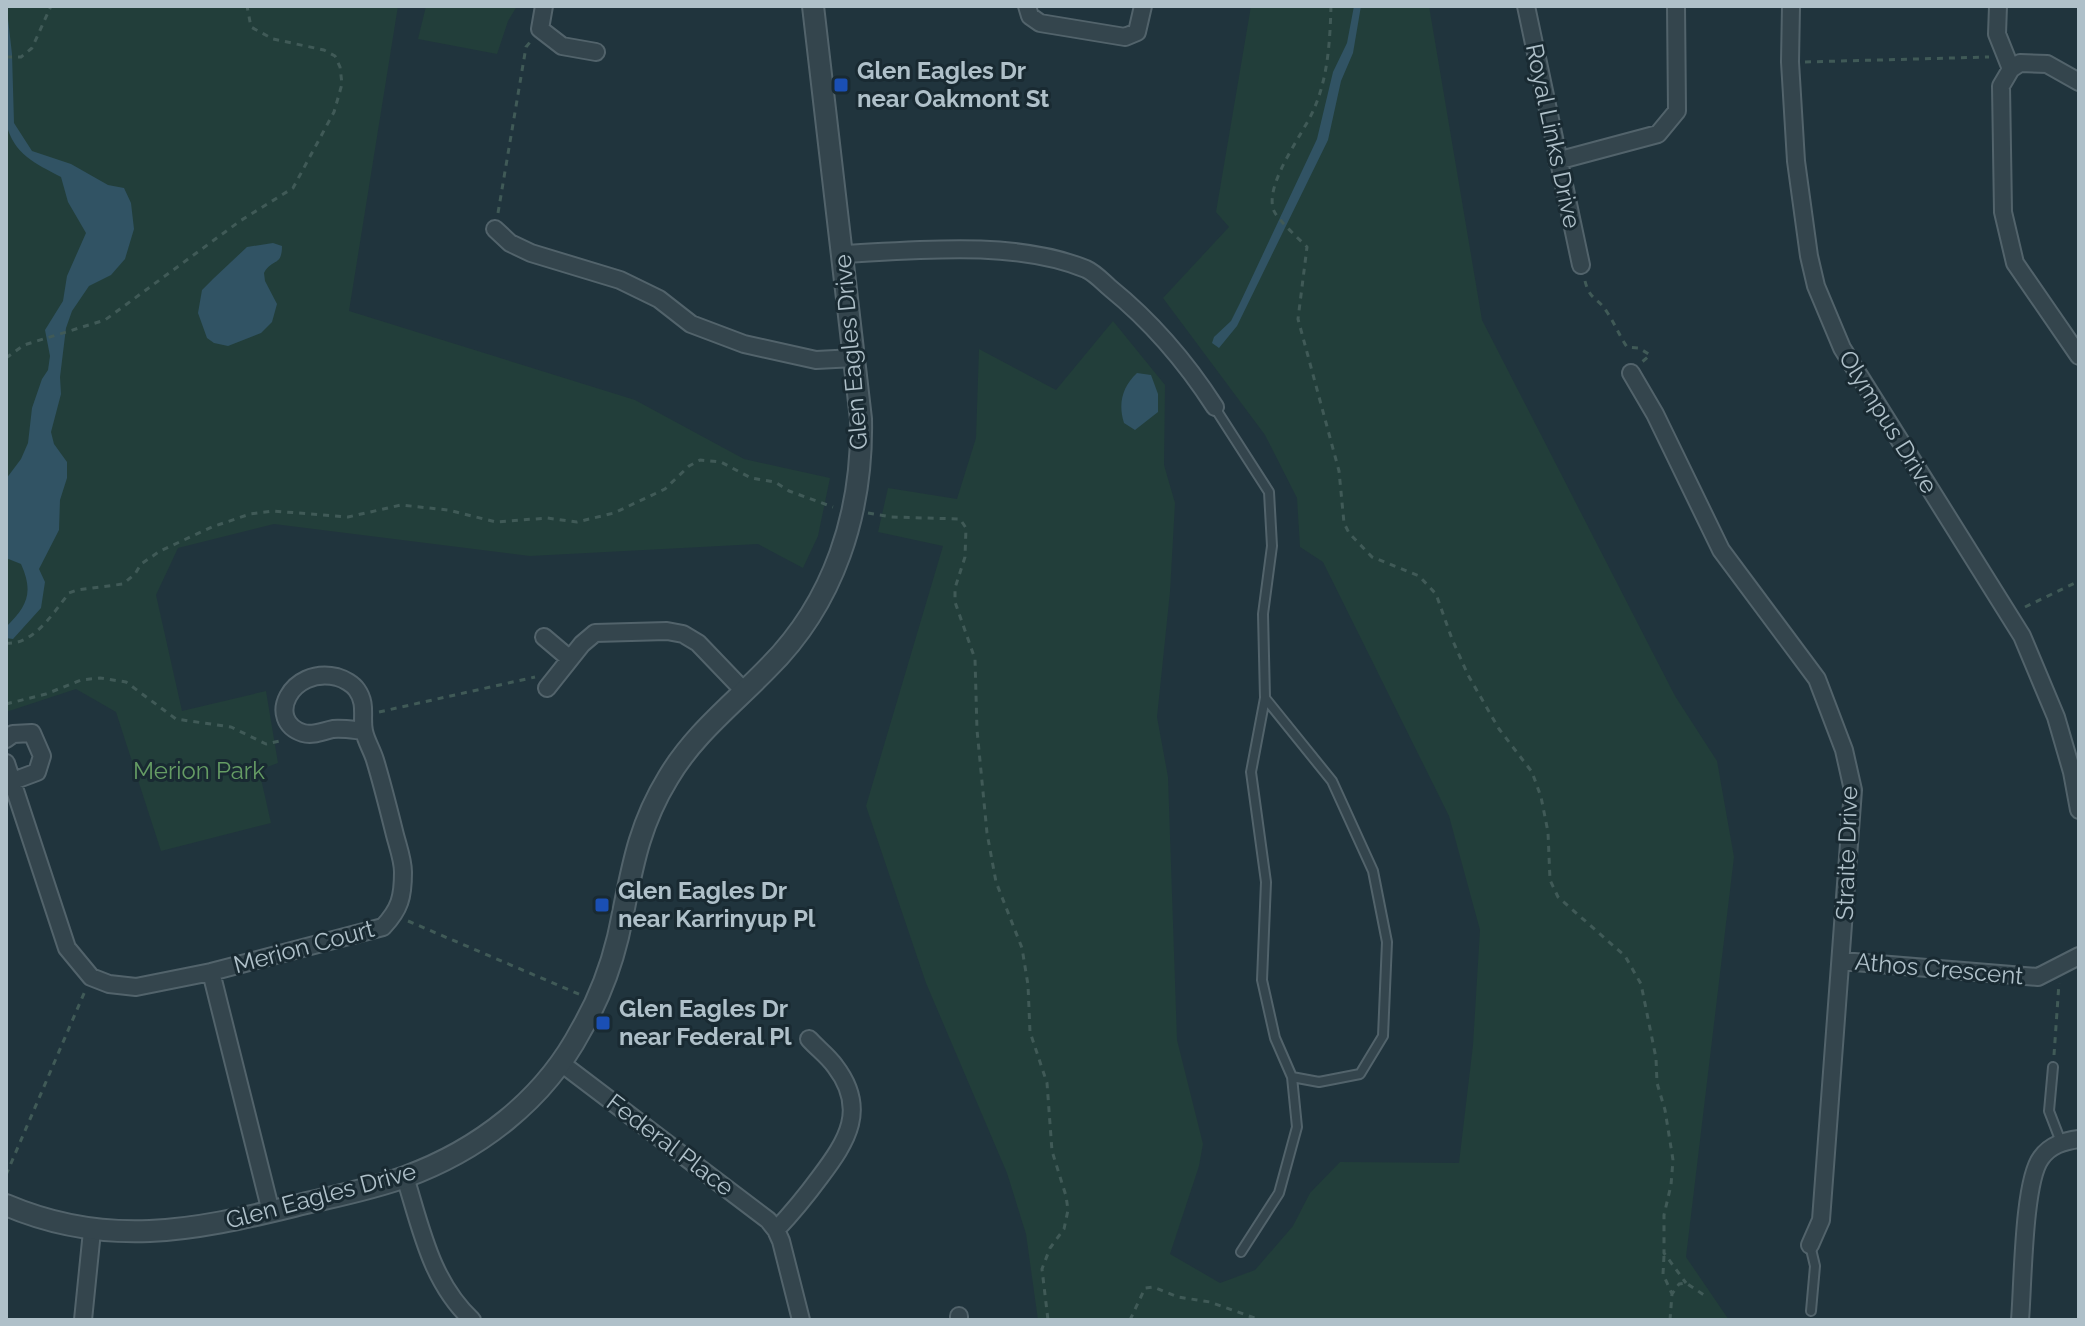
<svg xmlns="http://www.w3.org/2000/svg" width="2085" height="1326" viewBox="0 0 2085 1326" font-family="Raleway,sans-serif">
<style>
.green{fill:#223e3a}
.water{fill:#315364}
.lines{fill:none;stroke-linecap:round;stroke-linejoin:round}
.service-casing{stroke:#52636b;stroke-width:12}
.minor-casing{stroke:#52636b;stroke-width:20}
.tertiary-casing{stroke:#52636b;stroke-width:24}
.path{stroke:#405a57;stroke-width:3;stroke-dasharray:6 6;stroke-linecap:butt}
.service{stroke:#34454d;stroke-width:8}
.minor{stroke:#34454d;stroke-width:16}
.tertiary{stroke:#34454d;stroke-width:20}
.transit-dot{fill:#1a4fb4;stroke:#192a32;stroke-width:3}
.labels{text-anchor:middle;stroke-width:6;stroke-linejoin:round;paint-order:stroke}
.poi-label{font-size:24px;font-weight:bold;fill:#afc0c9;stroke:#192a32;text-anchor:start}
.street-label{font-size:24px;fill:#afc0c9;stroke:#192a32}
.park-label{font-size:24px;fill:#659c64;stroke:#192a32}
</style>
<rect width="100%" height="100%" fill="#20343d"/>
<path class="green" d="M6,6H398L349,311L635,400L744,459L830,478L818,536L803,568L758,544L530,556L274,524L178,548L156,595L182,711L266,691L278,763L259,770L271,823L161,851L116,712L76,689L6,712Z
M426,6H517L508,21L497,54L418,39Z
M1251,6H1429L1482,320L1675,696L1717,761L1734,857L1686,1257L1729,1320H1038L1026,1234L1007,1173L926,983L866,806L943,546L878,532L888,488L957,499L976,438L979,349L1056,390L1113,321L1165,385L1164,465L1175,503L1170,592L1157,717L1168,777L1177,1040L1203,1144L1199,1166L1170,1254L1220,1283L1255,1270L1293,1226L1310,1193L1340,1162L1459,1163L1473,1045L1480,930L1449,816L1323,562L1300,547L1297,498L1265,435L1163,298L1229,227L1216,212Z"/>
<path class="water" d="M6,6H9L7,10L12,54L14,123L32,151L71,164L108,185L124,188L131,203L134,229L125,259L111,275L89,286L72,311L66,328L60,377L61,394L51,432L54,444L67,462V478L60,500L59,530L39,569L45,582L41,608L13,639L6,638V627C27,606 34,593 21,564L6,558V479L21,459L28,443L32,408L42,379L48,370L50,356L45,330L63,301L67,276L86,233L68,202L61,177C35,163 14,155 6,123Z
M1354,6H1361L1353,53L1341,81L1328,140L1237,326L1219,348L1212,343L1214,337L1231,321L1240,303L1317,139L1333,72L1347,43Z
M273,243L282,246C282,267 272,258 264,273L265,281L277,304L272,322L261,333L228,346L214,343L207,338L198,313L202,290L213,279L247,247Z
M1137,373L1151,375L1158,394V412L1135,430L1124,423C1118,404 1122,387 1137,373Z"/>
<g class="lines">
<defs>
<path id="service" d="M1215,408L1269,492L1272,546L1263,614L1265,698
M1265,698L1332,781L1373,871L1387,942L1383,1036L1360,1074L1319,1082L1292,1077L1275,1038L1262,980L1266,882L1251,772Z
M2053,1067L2049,1111L2061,1142
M1810,1245L1815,1266L1811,1311
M1241,1252L1279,1193L1297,1127L1292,1077"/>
<path id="minor" d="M544,6L540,29L562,46L596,52
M1027,6L1030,16L1040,23L1125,37L1137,32L1143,6
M1526,6L1581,265
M1791,6L1790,62L1796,161L1809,256L1816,286L1842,348L2022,636L2056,717L2072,772L2079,810
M1998,6L1997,34L2011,69L2001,86L2003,212L2015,263L2079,356
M2011,69L2020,63L2047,64L2079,82
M1557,161L1658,134L1677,111L1676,6
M495,229L510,243L531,253L620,280L659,299L691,324L744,344L816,360L855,358
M843,254C919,250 1015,240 1086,269C1095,273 1103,282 1110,288C1152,322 1186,362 1215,407
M1631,373L1655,414L1721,550L1817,679L1844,750L1853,790L1821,1220L1810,1245
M544,637L570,659
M547,688L582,644L595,633L667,631L683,634L698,643L744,691
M6,739L13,734L32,733L42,756L37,772L13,781
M6,763L67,948L91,977L109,984L136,987L211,972L383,927C400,909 403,897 403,872C403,859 397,844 394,831C388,807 382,783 375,760C372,750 366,741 364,731C361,717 367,704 357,690C353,684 344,679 337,677C290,666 265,721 303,733C313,736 323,731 333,729C343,728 354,730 364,731
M1842,961L2038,977L2079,956
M211,972L271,1212
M561,1063L768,1220L776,1230L781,1241L801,1320
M405,1177C421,1228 431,1282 472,1320
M776,1230C792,1213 806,1196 820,1177C847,1141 868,1109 835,1066C828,1056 817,1048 809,1039
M83,1320L92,1231
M959,1320V1316
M2020,1320C2023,1286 2023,1182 2041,1158C2050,1145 2064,1141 2079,1139"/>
<path id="tertiary" d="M6,1205C107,1248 192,1231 294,1206C331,1197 369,1190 405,1177C479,1150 544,1100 581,1030C598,1001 610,970 618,937C631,878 635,832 668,778C694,734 732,705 767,669C834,603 863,513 861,419L813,6"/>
</defs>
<use href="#service" class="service-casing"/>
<use href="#minor" class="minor-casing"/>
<use href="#tertiary" class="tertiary-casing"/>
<path class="path" d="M1331,6C1330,41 1328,77 1314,109C1304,133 1263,185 1274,211C1278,220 1299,239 1307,247L1298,319L1339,471L1344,523L1349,533L1372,557L1419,576L1436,594L1452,639L1468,675L1499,729L1532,772L1541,797L1548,832L1550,880L1558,897L1625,956L1641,984L1656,1058L1657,1083L1665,1110L1673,1160L1671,1185L1664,1215V1253L1686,1283
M6,57H21L32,48L51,6
M1805,62L1989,57
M498,213L526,47L531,41
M1585,281C1590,301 1598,297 1607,312C1615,324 1619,335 1627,347L1639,348L1650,355L1642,362
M6,358L24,345L105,320L240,221L293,188L334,112L342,84L340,67L335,56L324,50L273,39L251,27L247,6
M868,513L891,517L960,519L966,528L965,557L955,588V602L975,659L977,730L987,833L996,882L1022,948L1028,985L1030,1032L1047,1083L1052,1151L1066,1196L1068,1210L1064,1229L1050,1248L1042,1269L1048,1320
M2025,607L2079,581
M6,643C33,646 54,612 69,593L77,590L123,584L135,574L141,564L160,551L212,527L250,514L273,511L348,517L401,505L448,510L496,522L547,518L577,522L614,513L665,489L689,466L700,460L721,462L751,478L775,482L789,491L833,507
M6,704L46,694L81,680L100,678L126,682L176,719L231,727L266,744L284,740
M379,712L535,677
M408,921L581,995
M2054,1055L2059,983
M6,1175L85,991
M1664,1256L1663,1274L1672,1294
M1130,1320L1145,1288L1153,1287L1178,1297L1210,1302L1260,1320
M1670,1320L1672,1294L1679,1284L1686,1283L1707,1297"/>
<use href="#service" class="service"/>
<use href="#minor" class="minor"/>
<use href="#tertiary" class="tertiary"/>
</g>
<g class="transit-dot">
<rect x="833" y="77" width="16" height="16" rx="4"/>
<rect x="594" y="897" width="16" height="16" rx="4"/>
<rect x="595" y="1015" width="16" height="16" rx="4"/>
</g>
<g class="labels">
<g class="poi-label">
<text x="857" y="79">Glen Eagles Dr<tspan x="857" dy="28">near Oakmont St</tspan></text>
<text x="618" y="899">Glen Eagles Dr<tspan x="618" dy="28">near Karrinyup Pl</tspan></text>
<text x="619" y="1017">Glen Eagles Dr<tspan x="619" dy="28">near Federal Pl</tspan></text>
</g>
<g class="street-label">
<text transform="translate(1553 136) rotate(78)" y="8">Royal Links Drive</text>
<text transform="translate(851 352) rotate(-95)" y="8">Glen Eagles Drive</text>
<text transform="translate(1888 422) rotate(58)" y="8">Olympus Drive</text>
<text transform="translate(1847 853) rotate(-88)" y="8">Straite Drive</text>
<text transform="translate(304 947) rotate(-15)" y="8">Merion Court</text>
<text transform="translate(1939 969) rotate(5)" y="8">Athos Crescent</text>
<text transform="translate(670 1145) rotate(37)" y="8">Federal Place</text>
<text transform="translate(321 1196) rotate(-15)" y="8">Glen Eagles Drive</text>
</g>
<g class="park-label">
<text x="199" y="779">Merion Park</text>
</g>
</g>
<rect width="2085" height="1326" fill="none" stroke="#afc0c9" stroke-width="16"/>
</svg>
